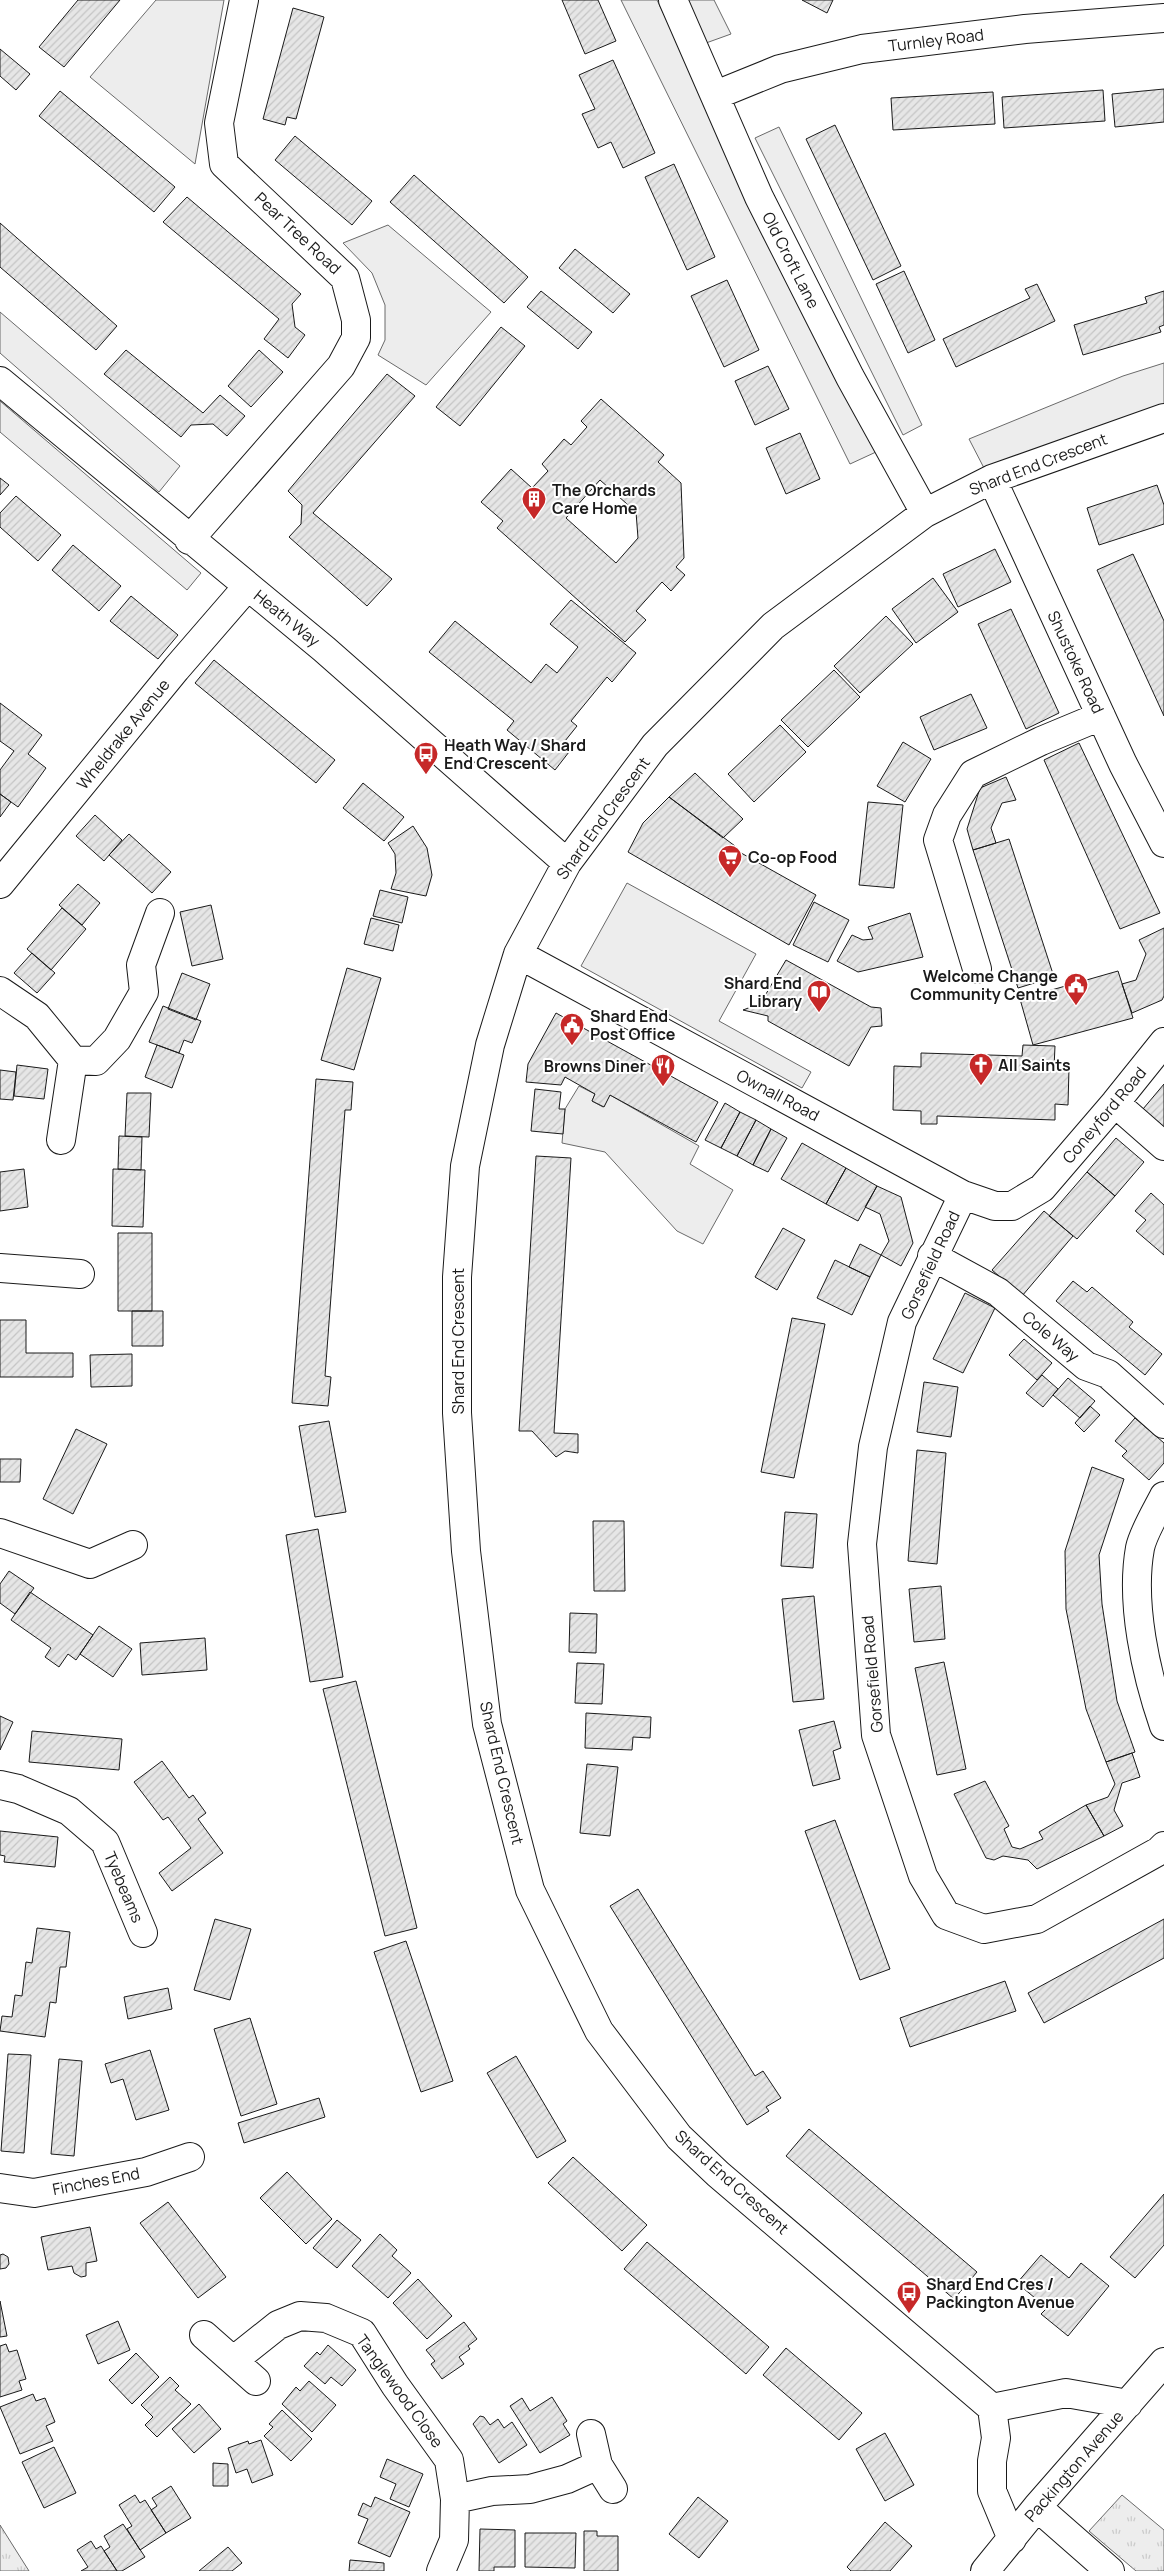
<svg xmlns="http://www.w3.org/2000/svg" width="1164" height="2571" viewBox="0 0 1164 2571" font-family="Manrope,sans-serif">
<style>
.built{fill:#ededed;stroke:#6a6a6a}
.park{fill:url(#park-tufts);stroke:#6a6a6a}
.building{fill:url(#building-hatch);stroke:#1a1a1a;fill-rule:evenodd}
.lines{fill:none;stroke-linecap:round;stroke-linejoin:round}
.minor-casing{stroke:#1a1a1a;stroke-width:30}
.minor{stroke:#fff;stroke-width:28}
.labels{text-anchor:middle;stroke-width:4;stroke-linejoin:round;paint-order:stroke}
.street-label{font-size:16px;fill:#1a1a1a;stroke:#fff}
.poi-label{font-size:16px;font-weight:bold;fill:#1a1a1a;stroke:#fff;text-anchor:start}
</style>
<defs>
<pattern id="park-tufts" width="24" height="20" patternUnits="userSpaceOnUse" patternTransform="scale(1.25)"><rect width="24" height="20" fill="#ededed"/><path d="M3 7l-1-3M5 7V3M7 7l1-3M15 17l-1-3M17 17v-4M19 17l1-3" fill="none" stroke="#cbcbcb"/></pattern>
<pattern id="building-hatch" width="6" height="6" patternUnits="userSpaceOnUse" patternTransform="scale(1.25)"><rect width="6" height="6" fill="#e6e6e6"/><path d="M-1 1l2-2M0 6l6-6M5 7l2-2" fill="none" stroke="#c5c5c5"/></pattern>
</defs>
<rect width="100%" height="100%" fill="#fff"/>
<path class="built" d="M156,0H224L195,164L90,77Z
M621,0H657L876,452L850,464Z
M686,0H714L731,34L706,43Z
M779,127L922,425L903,435L755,138Z
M388,225L491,312L426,385L378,355L385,340V305L372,273L343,243Z
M0,312L180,466L159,492L0,353Z
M1164,363V406L985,470L969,439L1123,376Z
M0,401L201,573L187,590L0,432Z
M627,883L756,954L719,1021L811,1072L802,1088L581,966Z
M579,1086L595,1094L592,1101L603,1107L610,1095L699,1146L690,1164L733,1190L703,1244L677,1231L605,1152L562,1143L565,1109Z"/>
<path class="park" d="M1122,2495L1164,2530V2571H1136L1089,2531Z
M0,2525L29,2571H0Z"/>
<path class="building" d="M78,0H120L64,67L39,47Z
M562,0H598L616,41L585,54Z
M802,0H833L827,13Z
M293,8L324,17L296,119L287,117L285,125L263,119Z
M0,49L30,74L16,90L0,76Z
M613,60L655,153L623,168L611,142L598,148L582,114L595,109L579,75Z
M1164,89V122L1115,127L1112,94Z
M1103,90L1105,121L1004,128L1002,97Z
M60,91L175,187L154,212L39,116Z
M993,92L995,124L893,130L891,98Z
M835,125L901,266L873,280L806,139Z
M295,136L372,201L352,225L275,160Z
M674,164L715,257L687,270L645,177Z
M414,175L528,277L504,303L390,202Z
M187,197L301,294L292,304L295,327L305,335L288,358L264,339L279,319L163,222Z
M0,223L117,326L96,350L0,267Z
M575,249L630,294L613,313L559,268Z
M904,271L935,340L908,353L876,284Z
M727,280L759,350L724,367L691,296Z
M1037,284L1055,321L956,367L943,339L1030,298L1025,289Z
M541,291L592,332L578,349L527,307Z
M1164,291V325L1159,327L1161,332L1083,355L1074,325L1147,303L1145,297Z
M501,327L525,346L460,426L436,407Z
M126,350L203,413L220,395L245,416L227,436L213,424L191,425L181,437L104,374Z
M259,350L283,372L251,407L228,386Z
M768,366L789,409L755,425L735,381Z
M387,374L415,396L313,513L392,579L367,606L289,537L301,524L302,505L288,491Z
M601,399L664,455L658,462L681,483L684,558L676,567L685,575L671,591L662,582L636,611L646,620L625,642L497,528L503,521L481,502L511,469L532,488L548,471L542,464L564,439L571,445L587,427L581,421ZM600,480L636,512L638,538L616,563L566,518Z
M800,433L820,479L786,494L766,448Z
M0,478L9,485L0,495Z
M1157,485L1164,505V524L1099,545L1087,508Z
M16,496L61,535L38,561L0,527V513Z
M73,545L121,586L99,611L52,570Z
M995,549L1011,582L958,607L943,574Z
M1133,554L1164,621V716L1097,570Z
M933,578L958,612L916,643L892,609Z
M131,596L178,635L158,659L110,621Z
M571,600L636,653L612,682L607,677L571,721L577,726L561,746L569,752L555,770L507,730L514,721L429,652L455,621L531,683L546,664L557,673L578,647L550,624Z
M1011,609L1059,713L1026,729L978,624Z
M886,616L913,644L860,693L834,666Z
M214,660L335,760L316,783L195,683Z
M834,670L860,697L808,747L781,720Z
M971,694L987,728L934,750L920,717Z
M0,703L42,735L28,754L46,768L18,807L0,794V770L14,751L0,741Z
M780,725L806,752L754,802L728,774Z
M903,742L931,759L905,802L877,786Z
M1079,743L1160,913L1120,929L1044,760Z
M695,773L743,819L723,838L669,797Z
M1006,777L1016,800L1002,803L991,828L996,843L973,850L967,829L980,788Z
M363,783L404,817L384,841L343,808Z
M0,794L11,802L0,817Z
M669,797L735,846L734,849L816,895L789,945L628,852L643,823Z
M868,802L903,805L894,888L859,885Z
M95,815L122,840L104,861L76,836Z
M413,826L427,848L432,875L426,896L391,889L396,873L395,854L388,843Z
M129,834L171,872L152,893L109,855Z
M1009,839L1054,977L1018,988L973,850Z
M78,884L100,903L82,925L59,905Z
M380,890L408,897L402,923L373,916Z
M814,902L849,920L828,962L793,945Z
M211,905L223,959L192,966L180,912Z
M62,908L86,929L51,970L27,949Z
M910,913L923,957L858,972L837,961L852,935L863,940L873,939L868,927Z
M371,918L399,925L393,951L364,944Z
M1164,928V996L1162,1000L1132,1013L1122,984L1136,980L1146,954L1139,940Z
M32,953L55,973L37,993L14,973Z
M786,960L871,1007L881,1008L882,1026L871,1027L849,1066L768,1021V1016L743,1010L767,1001L763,999Z
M347,968L381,978L354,1070L321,1060Z
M1118,971L1133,1018L1033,1045L1020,999Z
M182,973L210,984L196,1020L168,1009Z
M163,1006L201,1021L192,1043L184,1040L179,1053L149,1042Z
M556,1013L718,1102L696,1142L610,1095L604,1107L592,1101L595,1094L565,1077L561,1085L526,1082L528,1064Z
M157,1045L184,1055L172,1088L145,1077Z
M1023,1045L1055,1046L1054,1068H1069L1068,1105L1055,1104V1120L937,1116V1124H921V1111L893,1110L894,1066L921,1067V1053L1022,1056Z
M17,1065L48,1069L44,1099L14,1096Z
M0,1070L16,1072L13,1100L0,1099Z
M316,1079L353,1082L351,1110H345L325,1376L331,1377L328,1406L292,1403Z
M1164,1084V1127L1143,1109Z
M535,1089L561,1092L559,1109H565L563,1134L531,1131Z
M127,1093H151L149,1137L125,1136Z
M725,1103L740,1112L721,1148L705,1140Z
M740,1112L756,1120L737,1156L721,1148Z
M756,1120L771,1129L753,1165L737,1156Z
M771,1129L787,1138L768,1172L753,1165Z
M119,1136L142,1137L141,1170L118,1169Z
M1116,1138L1144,1162L1115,1196L1087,1172Z
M802,1143L846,1168L826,1204L781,1179Z
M536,1156L571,1158L554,1433L578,1434V1453L565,1451L556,1457L532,1431H519Z
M846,1168L877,1186L858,1221L826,1204Z
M24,1169L28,1207L0,1211V1172Z
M113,1169L145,1170L143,1227L112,1226Z
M1087,1172L1115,1196L1077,1239L1049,1216Z
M877,1186L901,1197L913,1243L901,1266L881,1255L889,1241L880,1214L865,1207Z
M1151,1193L1164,1205V1255L1136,1231L1146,1220L1135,1211Z
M1044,1211L1073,1236L1022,1296L992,1270Z
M783,1228L805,1240L777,1290L755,1277Z
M118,1233H152V1311H118Z
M860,1244L881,1255L870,1277L849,1267Z
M835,1260L870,1277L852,1315L817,1298Z
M1073,1281L1087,1292L1092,1287L1133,1322L1129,1327L1162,1354L1145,1375L1056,1301Z
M965,1293L995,1308L963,1373L933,1359Z
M132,1311H163V1346H132Z
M792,1318L825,1324L794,1478L761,1472Z
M0,1320H26V1353H73V1377H0Z
M1024,1339L1052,1363L1037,1380L1009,1355Z
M132,1354V1386L91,1387L90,1355Z
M1042,1375L1058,1389L1043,1407L1026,1393Z
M1068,1378L1095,1401L1080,1418L1053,1395Z
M924,1382L958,1387L951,1437L917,1432Z
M1090,1406L1100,1415L1084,1432L1075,1423Z
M1135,1418L1164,1443V1463L1149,1480L1122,1456L1127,1451L1115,1441Z
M329,1421L346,1512L315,1517L299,1426Z
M76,1429L107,1444L73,1514L43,1499Z
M917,1450L946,1453L937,1564L908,1561Z
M0,1459H21L20,1482H0Z
M1092,1467L1124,1479L1099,1555L1102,1604L1117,1701L1135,1752L1106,1762L1086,1709L1066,1609L1065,1551Z
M785,1512L817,1514L813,1568L781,1566Z
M593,1521H624L625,1591H594Z
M318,1529L343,1677L310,1682L286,1535Z
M9,1571L34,1588L15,1614L0,1603V1584Z
M941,1586L945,1639L914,1642L909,1589Z
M30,1592L93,1635L76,1660L68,1654L59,1667L45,1657L51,1648L11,1620Z
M814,1596L824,1699L793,1702L782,1599Z
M570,1613L597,1614L596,1653L569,1652Z
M99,1626L132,1649L113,1677L80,1654Z
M205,1638L207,1670L142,1675L140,1643Z
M944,1662L966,1769L937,1775L915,1668Z
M577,1663L604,1664L602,1704L575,1703Z
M356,1681L417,1928L385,1936L323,1689Z
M586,1713L651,1717L650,1738L633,1737L632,1750L585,1748Z
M0,1716L13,1722L0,1750Z
M834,1721L841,1748L833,1751L840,1779L813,1786L799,1730Z
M32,1731L122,1739L119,1770L29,1762Z
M1132,1753L1140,1777L1122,1783L1114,1810L1123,1826L1104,1836L1086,1805L1108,1797L1115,1784L1106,1762Z
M162,1761L189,1798L193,1795L206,1813L198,1819L223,1853L172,1891L159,1873L191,1848L168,1817L163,1820L134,1782Z
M587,1764L618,1767L610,1836L580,1833Z
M985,1781L1009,1826L1004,1829L1012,1847L1020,1849L1043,1839L1039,1832L1086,1805L1104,1836L1037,1869L1028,1860L1003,1856L994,1860L986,1858L954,1794Z
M835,1820L890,1969L860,1980L805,1831Z
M0,1831L58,1837L55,1867L4,1862L5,1856L0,1855Z
M638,1889L755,2076L763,2071L781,2098L766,2107L769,2111L747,2125L610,1906Z
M215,1919L251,1929L230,2000L194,1990Z
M1164,1919V1958L1044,2023L1028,1993Z
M37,1928L70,1932L66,1967H60L56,2003L50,2002L45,2037L0,2031L2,2016L12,2017L15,1995L22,1996L26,1962L32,1963Z
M406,1941L453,2081L421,2092L374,1952Z
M1005,1981L1016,2011L910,2047L900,2018Z
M168,1988L172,2009L128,2019L124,1997Z
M250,2018L277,2104L241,2116L214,2029Z
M150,2050L169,2110L136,2120L123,2079L111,2083L105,2064Z
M8,2054L31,2055L24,2153L1,2151Z
M516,2056L566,2141L537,2158L487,2073Z
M59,2059L82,2061L74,2156L51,2154Z
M319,2098L325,2117L244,2143L238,2123Z
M809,2129L977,2272L954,2299L786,2156Z
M573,2157L647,2225L622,2251L548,2183Z
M287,2172L332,2219L306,2244L260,2198Z
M1164,2194V2245L1135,2278L1110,2257Z
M168,2202L226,2277L198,2298L140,2223Z
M337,2220L361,2240L337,2268L313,2248Z
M90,2227L97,2261L86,2263V2276L81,2277L74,2273L72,2266L48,2270L41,2237Z
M380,2234L397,2250L392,2256L411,2273L388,2298L352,2266Z
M647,2242L769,2347L746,2374L624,2269Z
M3,2254L8,2257L9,2264L6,2268L0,2269V2255Z
M1041,2255L1069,2278L1081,2263L1109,2286L1068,2336L1041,2314L1047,2308L1017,2283Z
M418,2279L452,2316L427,2339L393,2303Z
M0,2301L7,2336L0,2337Z
M118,2321L130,2350L98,2364L86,2335Z
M464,2322L477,2339L468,2346L470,2349L459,2357L464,2364L442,2379L431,2364L435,2361L426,2350Z
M6,2344L9,2352L17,2350L26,2379L19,2381L22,2390L0,2397V2346Z
M328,2345L356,2370L342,2386L331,2377L325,2384L304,2366L317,2352L320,2355Z
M786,2348L862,2413L839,2440L763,2375Z
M136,2353L159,2377L132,2404L109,2380Z
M170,2377L179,2386L175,2390L191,2404L157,2437L145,2425L153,2417L141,2405Z
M309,2381L336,2405L312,2432L282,2404L296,2387L300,2391Z
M33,2394L36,2401L45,2398L55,2422L46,2426L53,2441L20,2454L0,2407Z
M552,2397L567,2421L563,2424L570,2435L540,2453L510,2406L522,2398L530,2411Z
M199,2404L221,2429L194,2453L172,2429Z
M282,2410L312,2439L291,2461L264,2436L273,2427L269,2424Z
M480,2416L484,2417L490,2425L498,2419L504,2428L512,2422L527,2445L499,2463L473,2424Z
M885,2433L914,2485L885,2501L856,2449Z
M261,2440L273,2475L252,2483L247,2469L236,2473L228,2448L248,2441L249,2444Z
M54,2447L76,2493L44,2508L22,2462Z
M387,2459L423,2474L409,2507L390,2499L396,2484L380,2477Z
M213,2463L228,2464V2486H213Z
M171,2486L191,2518L166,2533L151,2510L157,2506L152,2498Z
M135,2495L140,2503L145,2500L166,2533L140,2550L127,2529L132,2526L119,2505Z
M375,2497L410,2512L390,2557L358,2543L368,2519L358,2515L363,2503L371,2507Z
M698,2497L728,2521L699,2558L669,2534Z
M885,2522L912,2546L890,2571H851L847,2567Z
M123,2524L145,2557L122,2571H117L104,2551L110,2547L104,2536Z
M480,2529L515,2530V2567H494V2571H479Z
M584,2531H597V2536H618V2571H584Z
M525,2533H576L575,2568L525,2567Z
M91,2541L96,2549L101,2546L117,2571H81L88,2567L77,2550Z
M228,2547L242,2563L232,2571H199Z
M350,2560L384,2563V2571H349Z"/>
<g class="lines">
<defs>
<path id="minor" d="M673,0L759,197L850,377L925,513
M716,95L780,69L862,49L1025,29L1164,18
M0,381L324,649L567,863
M992,479L1123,764L1164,843
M189,540L341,366L356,338V320L345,278L224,164L219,123L244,0
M0,884L176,669L247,587
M518,954L963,1195L995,1206H1012L1042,1188L1115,1103L1164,1042
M977,969L938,840L947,815L973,774L1041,741L1101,716
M0,991L37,1016L73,1060L96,1061L117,1039L144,992L141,965L160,913
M1115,1103L1164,1146
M61,1140L73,1060
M963,1195L902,1322L873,1447L862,1544L876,1735L923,1876L946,1915L984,1929L1037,1919L1159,1851L1164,1846
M932,1256L998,1292L1086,1366L1108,1374L1164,1424
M0,1268L80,1274
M1164,1496C1157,1510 1143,1533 1140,1548C1130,1603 1146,1674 1164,1726
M0,1533L90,1564L133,1545
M0,1785L18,1789L69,1811L105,1842L143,1933
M0,2188L34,2193L146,2172L190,2157
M204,2335L256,2381
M234,2360L278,2325L300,2316L326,2318L362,2333L395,2385L449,2460L455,2499L454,2540L441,2571
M992,2408L1066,2393L1128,2404
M591,2434L598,2465L613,2489
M455,2499L492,2491L530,2489L567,2479L598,2465
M1037,2507L1110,2571
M1012,2539L992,2491V2461L996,2438L992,2408L718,2174L679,2137L599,2031L530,1890L487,1724L466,1551L457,1413V1277L465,1166L490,1045L518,954L567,863L655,745L773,626L925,513L992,479L1164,418
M985,2571L1037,2507L1164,2362"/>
</defs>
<use href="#minor" class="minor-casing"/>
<use href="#minor" class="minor"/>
</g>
<defs>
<symbol id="building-pin" viewBox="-11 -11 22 30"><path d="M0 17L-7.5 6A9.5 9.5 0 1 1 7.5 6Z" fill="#c62828" stroke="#fff"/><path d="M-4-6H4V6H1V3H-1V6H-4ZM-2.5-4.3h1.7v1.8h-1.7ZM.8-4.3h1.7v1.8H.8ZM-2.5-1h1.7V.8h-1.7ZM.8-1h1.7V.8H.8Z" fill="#fff"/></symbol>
<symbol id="bus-pin" viewBox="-11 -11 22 30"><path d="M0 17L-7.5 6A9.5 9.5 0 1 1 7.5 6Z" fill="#c62828" stroke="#fff"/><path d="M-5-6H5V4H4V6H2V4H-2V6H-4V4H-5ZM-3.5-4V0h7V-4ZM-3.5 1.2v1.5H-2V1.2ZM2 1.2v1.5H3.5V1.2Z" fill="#fff"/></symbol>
<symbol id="supermarket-pin" viewBox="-11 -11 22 30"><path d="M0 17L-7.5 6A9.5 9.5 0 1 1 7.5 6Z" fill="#c62828" stroke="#fff"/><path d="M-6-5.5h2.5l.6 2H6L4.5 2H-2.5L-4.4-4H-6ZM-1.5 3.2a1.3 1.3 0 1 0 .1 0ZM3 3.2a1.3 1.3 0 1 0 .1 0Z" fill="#fff"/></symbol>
<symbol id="civic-pin" viewBox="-11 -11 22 30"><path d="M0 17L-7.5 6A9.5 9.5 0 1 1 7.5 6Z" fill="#c62828" stroke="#fff"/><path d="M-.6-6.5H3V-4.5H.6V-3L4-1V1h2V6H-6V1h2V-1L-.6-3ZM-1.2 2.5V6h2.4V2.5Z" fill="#fff"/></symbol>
<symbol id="library-pin" viewBox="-11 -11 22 30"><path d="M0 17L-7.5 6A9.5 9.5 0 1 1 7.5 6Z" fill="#c62828" stroke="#fff"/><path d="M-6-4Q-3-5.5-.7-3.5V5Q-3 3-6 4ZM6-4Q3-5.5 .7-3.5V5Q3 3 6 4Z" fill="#fff"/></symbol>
<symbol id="church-pin" viewBox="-11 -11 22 30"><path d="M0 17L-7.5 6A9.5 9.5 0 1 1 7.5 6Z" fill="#c62828" stroke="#fff"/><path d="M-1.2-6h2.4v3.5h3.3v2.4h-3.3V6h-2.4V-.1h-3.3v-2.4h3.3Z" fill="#fff"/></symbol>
<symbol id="restaurant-pin" viewBox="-11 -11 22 30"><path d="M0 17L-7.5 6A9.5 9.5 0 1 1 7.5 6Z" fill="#c62828" stroke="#fff"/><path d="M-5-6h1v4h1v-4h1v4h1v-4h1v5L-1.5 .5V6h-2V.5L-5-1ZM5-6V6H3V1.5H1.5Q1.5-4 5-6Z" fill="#fff"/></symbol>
</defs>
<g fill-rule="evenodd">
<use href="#building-pin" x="520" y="485" width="28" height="38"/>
<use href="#bus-pin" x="412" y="740" width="28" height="38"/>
<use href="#supermarket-pin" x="716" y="843" width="28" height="38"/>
<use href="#civic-pin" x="1062" y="971" width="28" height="38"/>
<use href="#library-pin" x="805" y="978" width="28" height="38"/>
<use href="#civic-pin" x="558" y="1011" width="28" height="38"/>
<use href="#church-pin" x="967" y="1051" width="28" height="38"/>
<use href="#restaurant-pin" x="649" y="1052" width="28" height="38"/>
<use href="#bus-pin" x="895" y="2279" width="28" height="38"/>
</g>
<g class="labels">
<g class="street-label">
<text transform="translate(936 40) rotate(-7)" y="6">Turnley Road</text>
<text transform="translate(298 233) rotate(43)" y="6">Pear Tree Road</text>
<text transform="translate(791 260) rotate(63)" y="6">Old Croft Lane</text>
<text transform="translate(1038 464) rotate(-21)" y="6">Shard End Crescent</text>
<text transform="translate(287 618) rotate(39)" y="6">Heath Way</text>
<text transform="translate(1076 662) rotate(65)" y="6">Shustoke Road</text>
<text transform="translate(123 734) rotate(-51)" y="6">Wheldrake Avenue</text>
<text transform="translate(603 818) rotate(-54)" y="6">Shard End Crescent</text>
<text transform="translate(778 1095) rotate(28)" y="6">Ownall Road</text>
<text transform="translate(1104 1115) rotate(-50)" y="6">Coneyford Road</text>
<text transform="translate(930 1265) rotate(-65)" y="6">Gorsefield Road</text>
<text transform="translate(1051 1336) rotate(40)" y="6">Cole Way</text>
<text transform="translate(458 1341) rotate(-90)" y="6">Shard End Crescent</text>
<text transform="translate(872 1674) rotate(-95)" y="6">Gorsefield Road</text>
<text transform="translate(502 1773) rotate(77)" y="6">Shard End Crescent</text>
<text transform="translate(124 1887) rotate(67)" y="6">Tyebeams</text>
<text transform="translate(96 2181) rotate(-11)" y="6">Finches End</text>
<text transform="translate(732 2182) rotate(42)" y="6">Shard End Crescent</text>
<text transform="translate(400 2391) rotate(54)" y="6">Tanglewood Close</text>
<text transform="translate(1074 2466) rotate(-49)" y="6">Packington Avenue</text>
</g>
<g class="poi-label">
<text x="552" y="496">The Orchards<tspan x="552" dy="18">Care Home</tspan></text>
<text x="444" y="751">Heath Way / Shard<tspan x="444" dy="18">End Crescent</tspan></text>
<text x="748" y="863">Co-op Food</text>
<text x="1058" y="982" text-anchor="end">Welcome Change<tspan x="1058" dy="18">Community Centre</tspan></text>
<text x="802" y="989" text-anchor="end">Shard End<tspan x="802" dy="18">Library</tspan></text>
<text x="590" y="1022">Shard End<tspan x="590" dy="18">Post Office</tspan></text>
<text x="998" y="1071">All Saints</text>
<text x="646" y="1072" text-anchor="end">Browns Diner</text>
<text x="926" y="2290">Shard End Cres /<tspan x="926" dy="18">Packington Avenue</tspan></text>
</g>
</g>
</svg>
